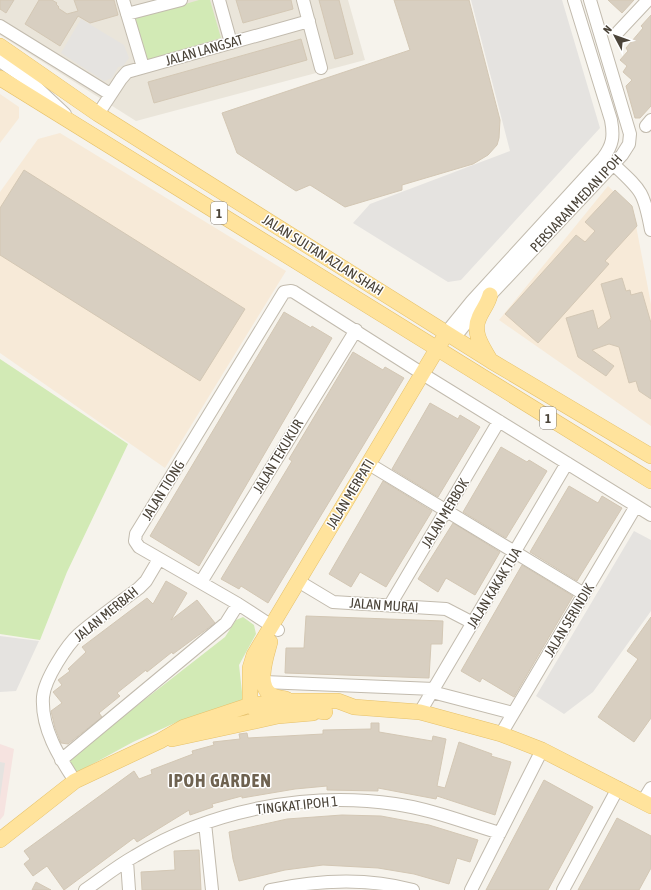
<svg xmlns="http://www.w3.org/2000/svg" width="651" height="890" viewBox="0 0 651 890" font-family="'Asap Condensed',sans-serif">
<style>
.residential{fill:#eae5da}
.commercial{fill:#f7ead8}
.medical{fill:#f6e3e0}
.green{fill:#d2eab5}
.parking{fill:#e5e3e0}
.building{fill:#d8cfc1;stroke:#d3c7b4}
.lines{fill:none;stroke-linecap:round;stroke-linejoin:round}
.minor-casing{stroke:#c2bbae;stroke-width:14}
.major-casing{stroke:#e6c16a;stroke-width:16}
.minor{stroke:#fff;stroke-width:12}
.major{stroke:#ffe39c;stroke-width:15}
.labels{text-anchor:middle;stroke-width:3;stroke-linejoin:round;paint-order:stroke}
.shield{fill:#fff;stroke:#817c74;stroke-width:1}
.shield-label{font-size:13px;font-weight:bold;fill:#4b4439}
.street-label{font-size:14px;fill:#4b4439;stroke:#fff}
.district-label{font-size:18px;font-weight:bold;letter-spacing:1px;fill:#6e6250;stroke:#fff}
</style>
<rect width="100%" height="100%" fill="#f6f3ec"/>
<path class="residential" d="M0,0H348L365,60L136,121L0,35Z"/>
<path class="commercial" d="M0,94L19,107V118L0,143Z
M60,133L286,271L165,468L0,353V192L38,139Z
M608,186L633,210L651,304V426L499,320Z"/>
<path class="medical" d="M0,744L14,749L4,815L0,820Z"/>
<path class="green" d="M199,0H210L221,38L146,60L134,19Z
M0,359L128,444L67,572L40,640L0,634Z
M243,617L254,625L256,634L239,665L243,701L177,722L133,742L76,773L66,761L225,637L236,620Z"/>
<path class="parking" d="M471,0H562L600,128L461,280L448,282L353,223L370,204L510,151Z
M81,19L124,45L129,58L123,66L118,67L112,78L104,81L61,53Z
M634,531L651,540V611L593,692L564,714L536,696Z
M0,636L39,641L16,691L0,692Z
M0,762L5,763L0,798Z"/>
<path class="building" d="M0,0H14L6,13L0,9Z
M39,0H52L57,3L56,4L59,7L58,8L67,14L78,11L74,0H114L118,15L90,23L78,16L60,46L25,24Z
M236,0H291L293,9L243,23Z
M319,0H339L353,54L335,59Z
M394,0H469L500,120L499,138L497,145L488,155L473,164L402,185V190L345,207L310,185L296,191L237,153L222,113L410,50Z
M608,0H634L622,13Z
M651,15V106L640,118H635L626,86L632,80L623,72L627,66L620,60L628,51L626,48L643,28L641,26Z
M301,39L307,60L154,103L148,82Z
M24,170L245,309L200,381L0,255V208Z
M615,190L632,206L637,226L605,261L609,264L538,343L505,314L576,235L585,242L595,231L585,222Z
M622,278L626,291L630,290L631,295L642,292L651,323V399L639,391L636,381L629,383L619,347L609,344L592,350L614,366L606,376L578,357L566,318L593,310L598,329L611,318L601,284Z
M284,312L311,328L312,326L332,338L199,566L150,536Z
M353,352L383,370L385,367L404,378L268,603L241,586L239,589L221,579L292,461L289,459Z
M430,403L458,419L460,415L480,427L438,497L392,469Z
M501,447L527,462L529,460L547,471L506,538L463,512Z
M383,481L432,511L386,587L360,572L351,587L329,574Z
M569,486L598,503L602,496L622,508L577,581L530,552Z
M453,523L500,552L475,595L446,578L438,592L418,579Z
M522,565L573,596L514,697L482,678L480,682L461,671Z
M166,581L187,593L171,620L197,600L215,623L173,654L172,652L147,672L146,670L117,693L120,696L99,713L102,717L68,744L61,743L55,728L51,711L62,703L53,692L62,685L58,680L70,671L68,669L86,652L82,647L147,598L153,604Z
M306,616L443,621L442,644H431L429,678L285,673L286,648H304Z
M651,617V718L634,742L598,717L638,659L627,651Z
M371,723H379V732L432,741L433,736L446,739L437,786L445,788L459,742L492,754L491,756L511,762L495,815L437,796L436,799L378,788V791L327,790V786L295,789L242,798V796L212,804L213,807L190,815L189,810L137,842L134,838L64,890L47,866L33,876L24,864L30,859L24,851L134,771L139,779L152,774L151,770L193,754L192,751L214,745L213,742L240,739L239,734L247,733L248,738L323,734V730L371,729Z
M544,780L593,807L548,890H486Z
M342,815L381,816L429,825L478,840L470,862L457,858L449,884L414,874L378,868L323,865L285,870L239,881L233,859L229,832L287,819Z
M617,818L651,836V868L639,890H578Z
M199,850L201,890H142L141,872L175,870L174,851Z
M36,882L51,890H32Z"/>
<g class="lines">
<defs>
<path id="minor" d="M123,0L143,67
M219,0L231,43
M303,0L321,68
M127,14L181,0
M0,26L110,94
M618,32L648,0
M0,61L32,83L65,114
M98,114L121,79L127,72L309,21
M646,126L651,120
M613,164C641,190 644,191 651,230
M446,333L472,301L603,158C613,145 614,136 611,120L574,0
M454,338L479,307L622,155L629,144L630,134L590,0
M429,378L651,515
M369,464L584,594
M298,581L333,602L446,609L473,623
M201,582L356,330
M390,605L499,421
M278,630L238,604L139,547L135,541L136,534L284,292L291,291L294,292L423,374
M264,682L434,689
M432,692L513,713
M420,712L567,463
M501,734L636,506
M61,760L226,623L238,604
M75,781C59,757 41,728 43,697C44,686 51,673 57,663C63,653 69,643 79,634C98,618 119,603 139,588L146,581L159,559
M643,801L651,788
M205,823L212,890
M127,861L129,890
M85,890C101,879 117,866 135,856C210,810 308,791 395,804C431,809 466,823 500,833
M270,890C317,880 366,877 413,890
M471,890L542,750
M563,890L618,788"/>
<path id="major" d="M0,46L98,114L491,361L651,456
M0,78L651,481
M489,358C482,346 472,332 479,318C482,310 488,304 490,295
M270,642C266,657 255,687 273,696C277,698 282,698 286,699
M301,708L325,712
M257,711L250,705V668L254,655L443,339
M172,739L278,716L313,713
M0,840L75,781L160,741L184,727L250,705L292,701H338L354,707L420,712L501,734L542,750L651,806"/>
</defs>
<use href="#minor" class="minor-casing"/>
<use href="#major" class="major-casing"/>
<use href="#minor" class="minor"/>
<use href="#major" class="major"/>
</g>
<g class="labels">
<g class="shield">
<rect x="211" y="202" width="16" height="22" rx="3"/>
<rect x="540" y="407" width="16" height="22" rx="3"/>
</g>
<g class="shield-label">
<text x="219" y="218">1</text>
<text x="548" y="423">1</text>
</g>
<g class="street-label">
<text transform="translate(204 50) rotate(-16)" y="5">JALAN LANGSAT</text>
<text transform="translate(576 203) rotate(-47)" y="5">PERSIARAN MEDAN IPOH</text>
<text transform="translate(323 255) rotate(32)" y="5">JALAN SULTAN AZLAN SHAH</text>
<text transform="translate(278 456) rotate(-59)" y="5">JALAN TEKUKUR</text>
<text transform="translate(163 490) rotate(-58)" y="5">JALAN TIONG</text>
<text transform="translate(350 494) rotate(-59)" y="5">JALAN MERPATI</text>
<text transform="translate(445 513) rotate(-59)" y="5">JALAN MERBOK</text>
<text transform="translate(494 588) rotate(-59)" y="5">JALAN KAKAK TUA</text>
<text transform="translate(384 605) rotate(4)" y="5">JALAN MURAI</text>
<text transform="translate(106 614) rotate(-39)" y="5">JALAN MERBAH</text>
<text transform="translate(569 620) rotate(-59)" y="5">JALAN SERINDIK</text>
<text transform="translate(297 805) rotate(-6)" y="5">TINGKAT IPOH 1</text>
</g>
<g class="district-label">
<text x="220" y="787">IPOH GARDEN</text>
</g>
</g>
<g transform="translate(615 36) rotate(311)" stroke="#ffffff" stroke-width="3" paint-order="stroke">
<path d="M0-3L7 15L0 10L-7 15Z" fill="#4b4439"/>
<text y="-6" font-size="11" font-weight="bold" text-anchor="middle" fill="#4b4439">N</text>
</g>
</svg>
